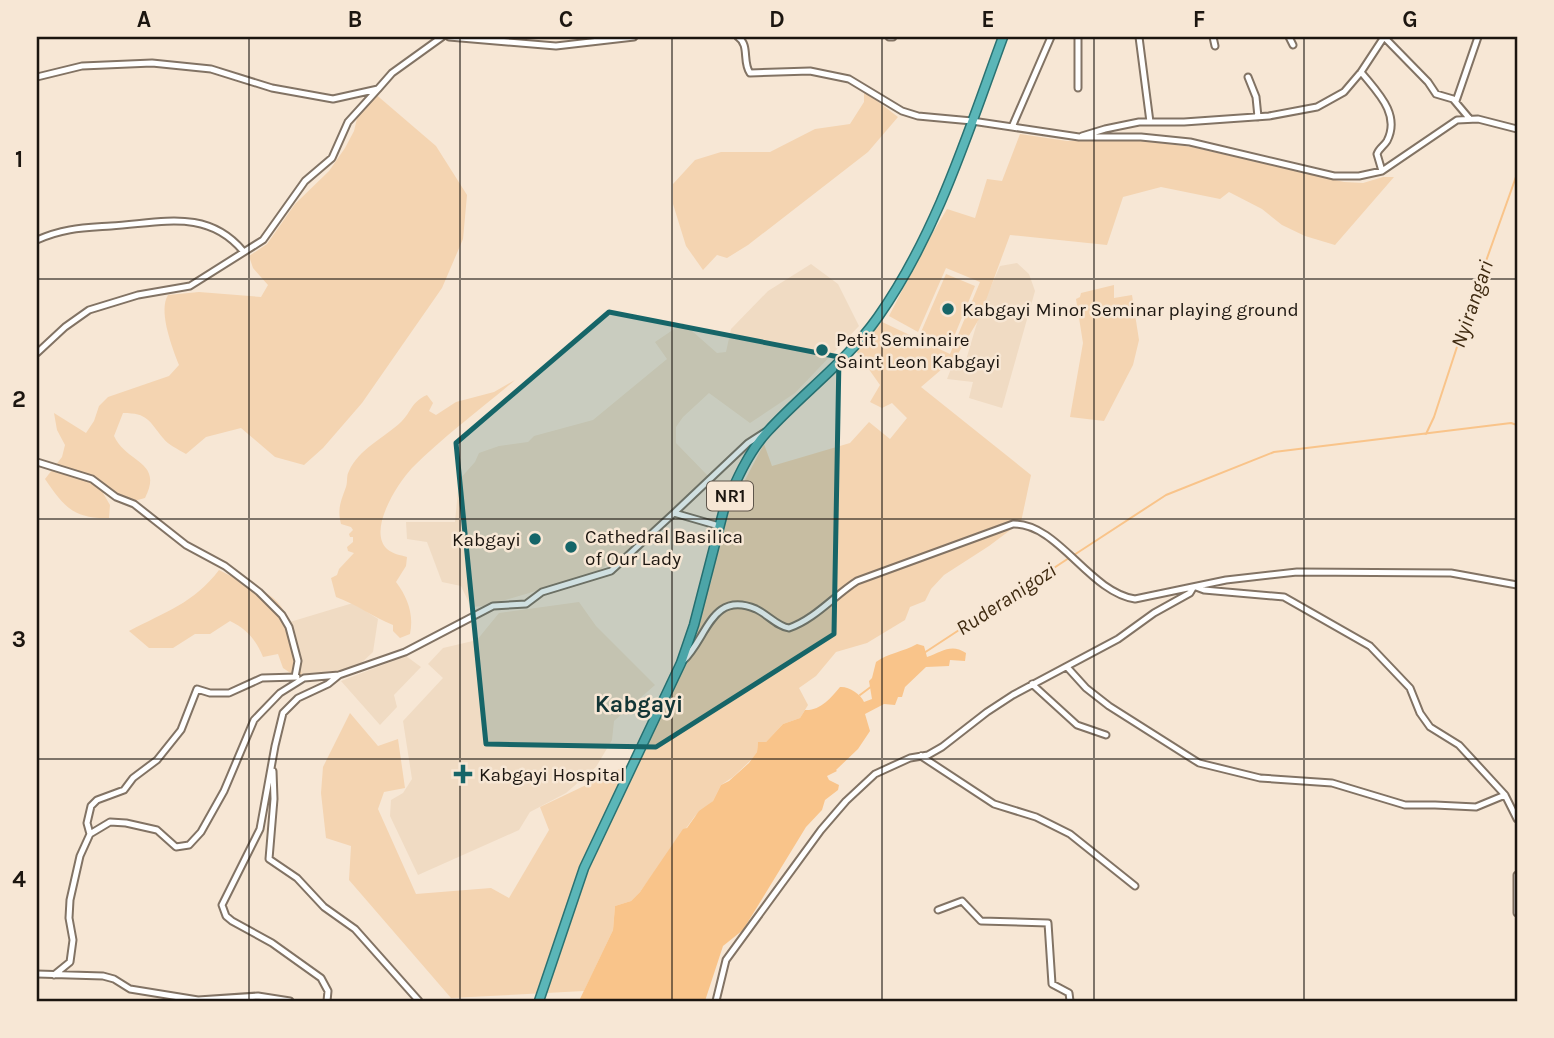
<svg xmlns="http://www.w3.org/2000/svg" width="1554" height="1038" viewBox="0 0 1554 1038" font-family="Karla,sans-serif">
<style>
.built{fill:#f0dbc3}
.green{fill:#f4d4b1}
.water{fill:#f9c48a}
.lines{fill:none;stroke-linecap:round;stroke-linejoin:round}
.stream{stroke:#f9c48a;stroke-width:2}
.minor-casing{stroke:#827364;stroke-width:9}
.trunk-casing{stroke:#2a7272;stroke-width:11}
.minor{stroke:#fff;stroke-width:5}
.trunk{stroke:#5bb6b8;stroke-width:8}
.marked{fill:#166568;fill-opacity:0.2;stroke:#166568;stroke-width:5;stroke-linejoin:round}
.grid{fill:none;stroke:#1c1610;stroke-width:2;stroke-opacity:0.55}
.poi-dot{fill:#166568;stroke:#f7e7d5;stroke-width:2.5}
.labels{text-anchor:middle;stroke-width:5;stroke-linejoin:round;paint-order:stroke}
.shield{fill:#f7e7d5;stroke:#5e554b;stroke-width:2}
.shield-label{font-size:18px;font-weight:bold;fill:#1c1610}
.poi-label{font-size:19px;fill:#1c1610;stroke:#f7e7d5;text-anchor:start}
.water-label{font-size:21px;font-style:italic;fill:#3f2a10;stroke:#f7e7d5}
.quarter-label{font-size:23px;font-weight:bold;fill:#123536;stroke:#f7e7d5}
.neatline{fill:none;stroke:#1c1610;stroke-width:2.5}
.grid-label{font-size:23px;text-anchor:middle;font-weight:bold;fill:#1c1610}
</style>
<rect width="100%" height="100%" fill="#f7e7d5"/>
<path class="built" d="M1017,263L1029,274L1035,291L1002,408L969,398L973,382L947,379L954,361L966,360L982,306L1000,266Z
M811,264L838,284L859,326L795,393L750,423L709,393L683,417L676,427V443L709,477L619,558L593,574L485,606L471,607L461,586L442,582L427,542L407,539L406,522H455L459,480L475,462L479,453L499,446L528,442L534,436L593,420L667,359L655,342L683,323L717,353L726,352L731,329L768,291Z
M579,602L596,626L655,685L614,721L612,740L596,767L566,793L530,812L519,830L418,875L390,816L391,800L403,793L412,779L403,721L443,678L428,664L443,648L477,640L499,613Z
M353,603L378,619L373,652L355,669L302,674L290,622Z
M406,656L421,667L394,695L397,707L380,725L341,681Z"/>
<path class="green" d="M864,91L898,117L868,152L748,245L727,258L717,255L703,270L686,246L673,204V184L695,160L721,152H770L815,129L850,124L864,102Z
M373,92L436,146L467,195L463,239L442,288L403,344L362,403L323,448L304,465L275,457L241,428L206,437L186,454C178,449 168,445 163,438C149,421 148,413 123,413L114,436C126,463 164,461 145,498L134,501L105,488L103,493L110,505L109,518C74,519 64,507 45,479L62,457L65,445L57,430L54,413L86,433L94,421L99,406L108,397L169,376L179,365C172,347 158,311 168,295L199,292L261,297L268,285L253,268L249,256L267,244L295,204L329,171L345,148L354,131L359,110Z
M1020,134L1067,141H1145L1192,147L1344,182L1363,183L1383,177H1394L1335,245L1305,236L1282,225L1262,209L1229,192L1220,199L1161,187L1123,197L1107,245L1010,235L979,319L956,357L921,387L1031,475L1021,522L989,546L944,575L931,589L925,601L910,607L905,620L867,643L836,652L816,676L799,688L808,705L800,718L783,724L766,742H758L757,752L753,758L733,777L721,785L713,801L695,816L640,892L631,901L615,906L613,930L584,991L451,998L349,880L351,846L326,838L321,793L323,767L350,713L378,746L398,739L405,788L384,792L378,809L416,894L491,888L509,898L549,830L540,807L626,766L683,666L712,579L716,535L764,444L772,466L850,443L869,422L890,439L907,418L892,403L882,408L870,402L880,385L856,351L880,321L950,354L980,282L946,268L918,332L889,316L926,244L947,209L975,218L987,179L1002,181Z
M946,274L975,286L951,344L921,332Z
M1114,285V298L1132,295L1139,340L1133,365L1104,421L1070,417L1083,343L1076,299L1080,297L1081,293Z
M515,380C481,409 444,436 412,468C398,483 367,530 387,549C393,554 400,555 407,557L406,566L396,582C408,598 414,615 410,634L400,638L393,631V625C373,617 356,604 336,597L331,578L337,575L339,569L354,553L348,551L347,547L353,542V537H350L349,534L353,530L351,527L341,524C337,509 341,501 346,487C348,481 346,476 349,471C359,449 384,438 401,422C412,411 411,402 427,395L433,403L429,411L436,415L456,402L494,392Z
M219,570C234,578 249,584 264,592C293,606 295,646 302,674L295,676L283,668L278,654L263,657C256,640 247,629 230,621L210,634H195L173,648H149L129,631C165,612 194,603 219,570Z"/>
<path class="water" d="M917,644L924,646L927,657C942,652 951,643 966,653L965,661L950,660L949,666L926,667L905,687L902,697H898L895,705L884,704L865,714L870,731L858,749L836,770L837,771L827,776L829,780L839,785L838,790L825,800L822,810L806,827L743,930L723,946L705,1001H579L613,930L615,906L631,901L640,892L683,829L687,828L699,811L713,801L721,785L729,781L749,763L757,752L758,742H766L783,724L800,718L805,710C820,711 831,698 840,687C848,686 861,694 864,702L872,699L869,681L872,678L876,662C888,653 903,652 917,644Z"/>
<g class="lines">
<path class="stream" d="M1426,434L1434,417L1475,292L1517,174
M1074,555L1166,495L1274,452L1511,423L1517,425
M924,653L1069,558
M860,695L872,686"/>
<defs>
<path id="minor" d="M449,37L556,46L634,37
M738,37C750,45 742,62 750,73L810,71L849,79L902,111L918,116L972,121L1079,137H1141L1190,142L1334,176H1359L1382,171L1457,120L1478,119L1517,129
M889,37H893
M1139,37L1150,122
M1213,37L1215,46
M1289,37L1293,45
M1384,37L1428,82L1436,94L1453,99L1469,118
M1361,72C1377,92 1401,114 1387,141C1384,146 1379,148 1377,154L1382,171
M37,77L82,66L152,63L211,69L272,88L333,99L378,89L392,73L442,37
M1248,77L1256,97L1258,117
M1078,88V37
M1456,101L1478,37
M1012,127L1051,37
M1082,136L1105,129L1139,122H1184L1269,116L1317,107L1344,92L1361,72L1384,37
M37,240C64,228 83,228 111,226C161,223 207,208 243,251
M37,353L65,327L89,310L138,295L190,286L263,240L305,181L332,158L348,122L378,89
M37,462L92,479L116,497L134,504L186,545L225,566L259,592L282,615L289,627L298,661L295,677
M674,513L748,443L765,432
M1196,587L1204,590L1284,597L1370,646L1410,688L1420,713L1430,727L1459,745L1505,795
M683,661C707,639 711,590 756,609C767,614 778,627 789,628C815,619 835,595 857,581L1013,524C1058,523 1089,592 1135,599L1226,580L1297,572L1451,573L1517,585
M1067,667L1086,688L1109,706L1199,763L1260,778L1332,783L1405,805H1435L1476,807L1505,795L1517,819
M1032,684L1077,725L1106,735
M921,756L994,804L1036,817L1070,834L1135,886
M273,771L274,799L269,859L297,878L324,907L355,929L419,1001
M90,834L87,823L91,806L97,800L124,790L133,778L157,760L181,730L197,689L210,693H229L262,678L297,677
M1517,875V913
M938,910L962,901L981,921L1048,923L1052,984L1069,993L1070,1001
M37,974L103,976L114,979L130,989L198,1000L258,996L290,1001
M54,975L70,962L73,940L69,918L70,900L80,856L90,834L110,822L126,823L157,830L176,847L189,845L201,832L224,791L254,720L280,693L304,678L339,675L405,652L493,606L526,604L542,592L611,571L674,513L719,526
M327,1001L328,991L321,978L272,943L232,921L226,916L222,905L260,829L275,746L283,713L298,698L328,684L339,675
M716,1001L726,960L821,830L846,801L875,774L910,758L928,755L942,747L987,712L1013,695L1118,639L1154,613L1190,593L1193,588"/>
<path id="trunk" d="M539,1001L584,868L681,663L694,625L724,509C735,483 748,452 768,431C804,392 847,361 878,317C937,233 968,132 1003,37"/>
</defs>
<use href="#minor" class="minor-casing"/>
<use href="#trunk" class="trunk-casing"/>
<use href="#minor" class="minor"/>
<use href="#trunk" class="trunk"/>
</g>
<path class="marked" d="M609,312L839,357L834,634L656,747L486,744L456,443Z"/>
<path class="grid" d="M249,37V1001M460,37V1001M672,37V1001M882,37V1001M1094,37V1001M1304,37V1001M37,279H1517M37,519H1517M37,759H1517"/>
<g class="poi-dot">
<circle cx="948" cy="309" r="7"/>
<circle cx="822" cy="350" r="7"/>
<circle cx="535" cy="539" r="7"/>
<circle cx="571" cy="547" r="7"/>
<path d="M459.5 763.5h7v7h7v7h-7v7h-7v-7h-7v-7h7z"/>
</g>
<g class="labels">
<rect class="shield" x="707" y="481.5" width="46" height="29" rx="5"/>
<g class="shield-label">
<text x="730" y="502">NR1</text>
</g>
<g class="poi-label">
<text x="962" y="316">Kabgayi Minor Seminar playing ground</text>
<text x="836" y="346">Petit Seminaire<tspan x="836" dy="22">Saint Leon Kabgayi</tspan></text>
<text x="585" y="543">Cathedral Basilica<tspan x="585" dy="22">of Our Lady</tspan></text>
<text x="521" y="546" text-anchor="end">Kabgayi</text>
<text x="479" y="781">Kabgayi Hospital</text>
</g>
<g class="water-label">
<text transform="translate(1472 304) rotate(-71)" y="7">Nyirangari</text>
<text transform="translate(1006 599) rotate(-33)" y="7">Ruderanigozi</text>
</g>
<g class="quarter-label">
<text x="639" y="712">Kabgayi</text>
</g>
</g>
<rect width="1554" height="1038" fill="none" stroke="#f7e7d5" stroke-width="77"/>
<rect x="38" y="38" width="1478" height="962" class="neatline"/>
<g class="grid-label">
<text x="144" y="27">A</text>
<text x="355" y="27">B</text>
<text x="566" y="27">C</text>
<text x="777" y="27">D</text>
<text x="988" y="27">E</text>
<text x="1199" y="27">F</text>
<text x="1410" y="27">G</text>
<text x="19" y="167">1</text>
<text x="19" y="407">2</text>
<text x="19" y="647">3</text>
<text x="19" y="887">4</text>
</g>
</svg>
